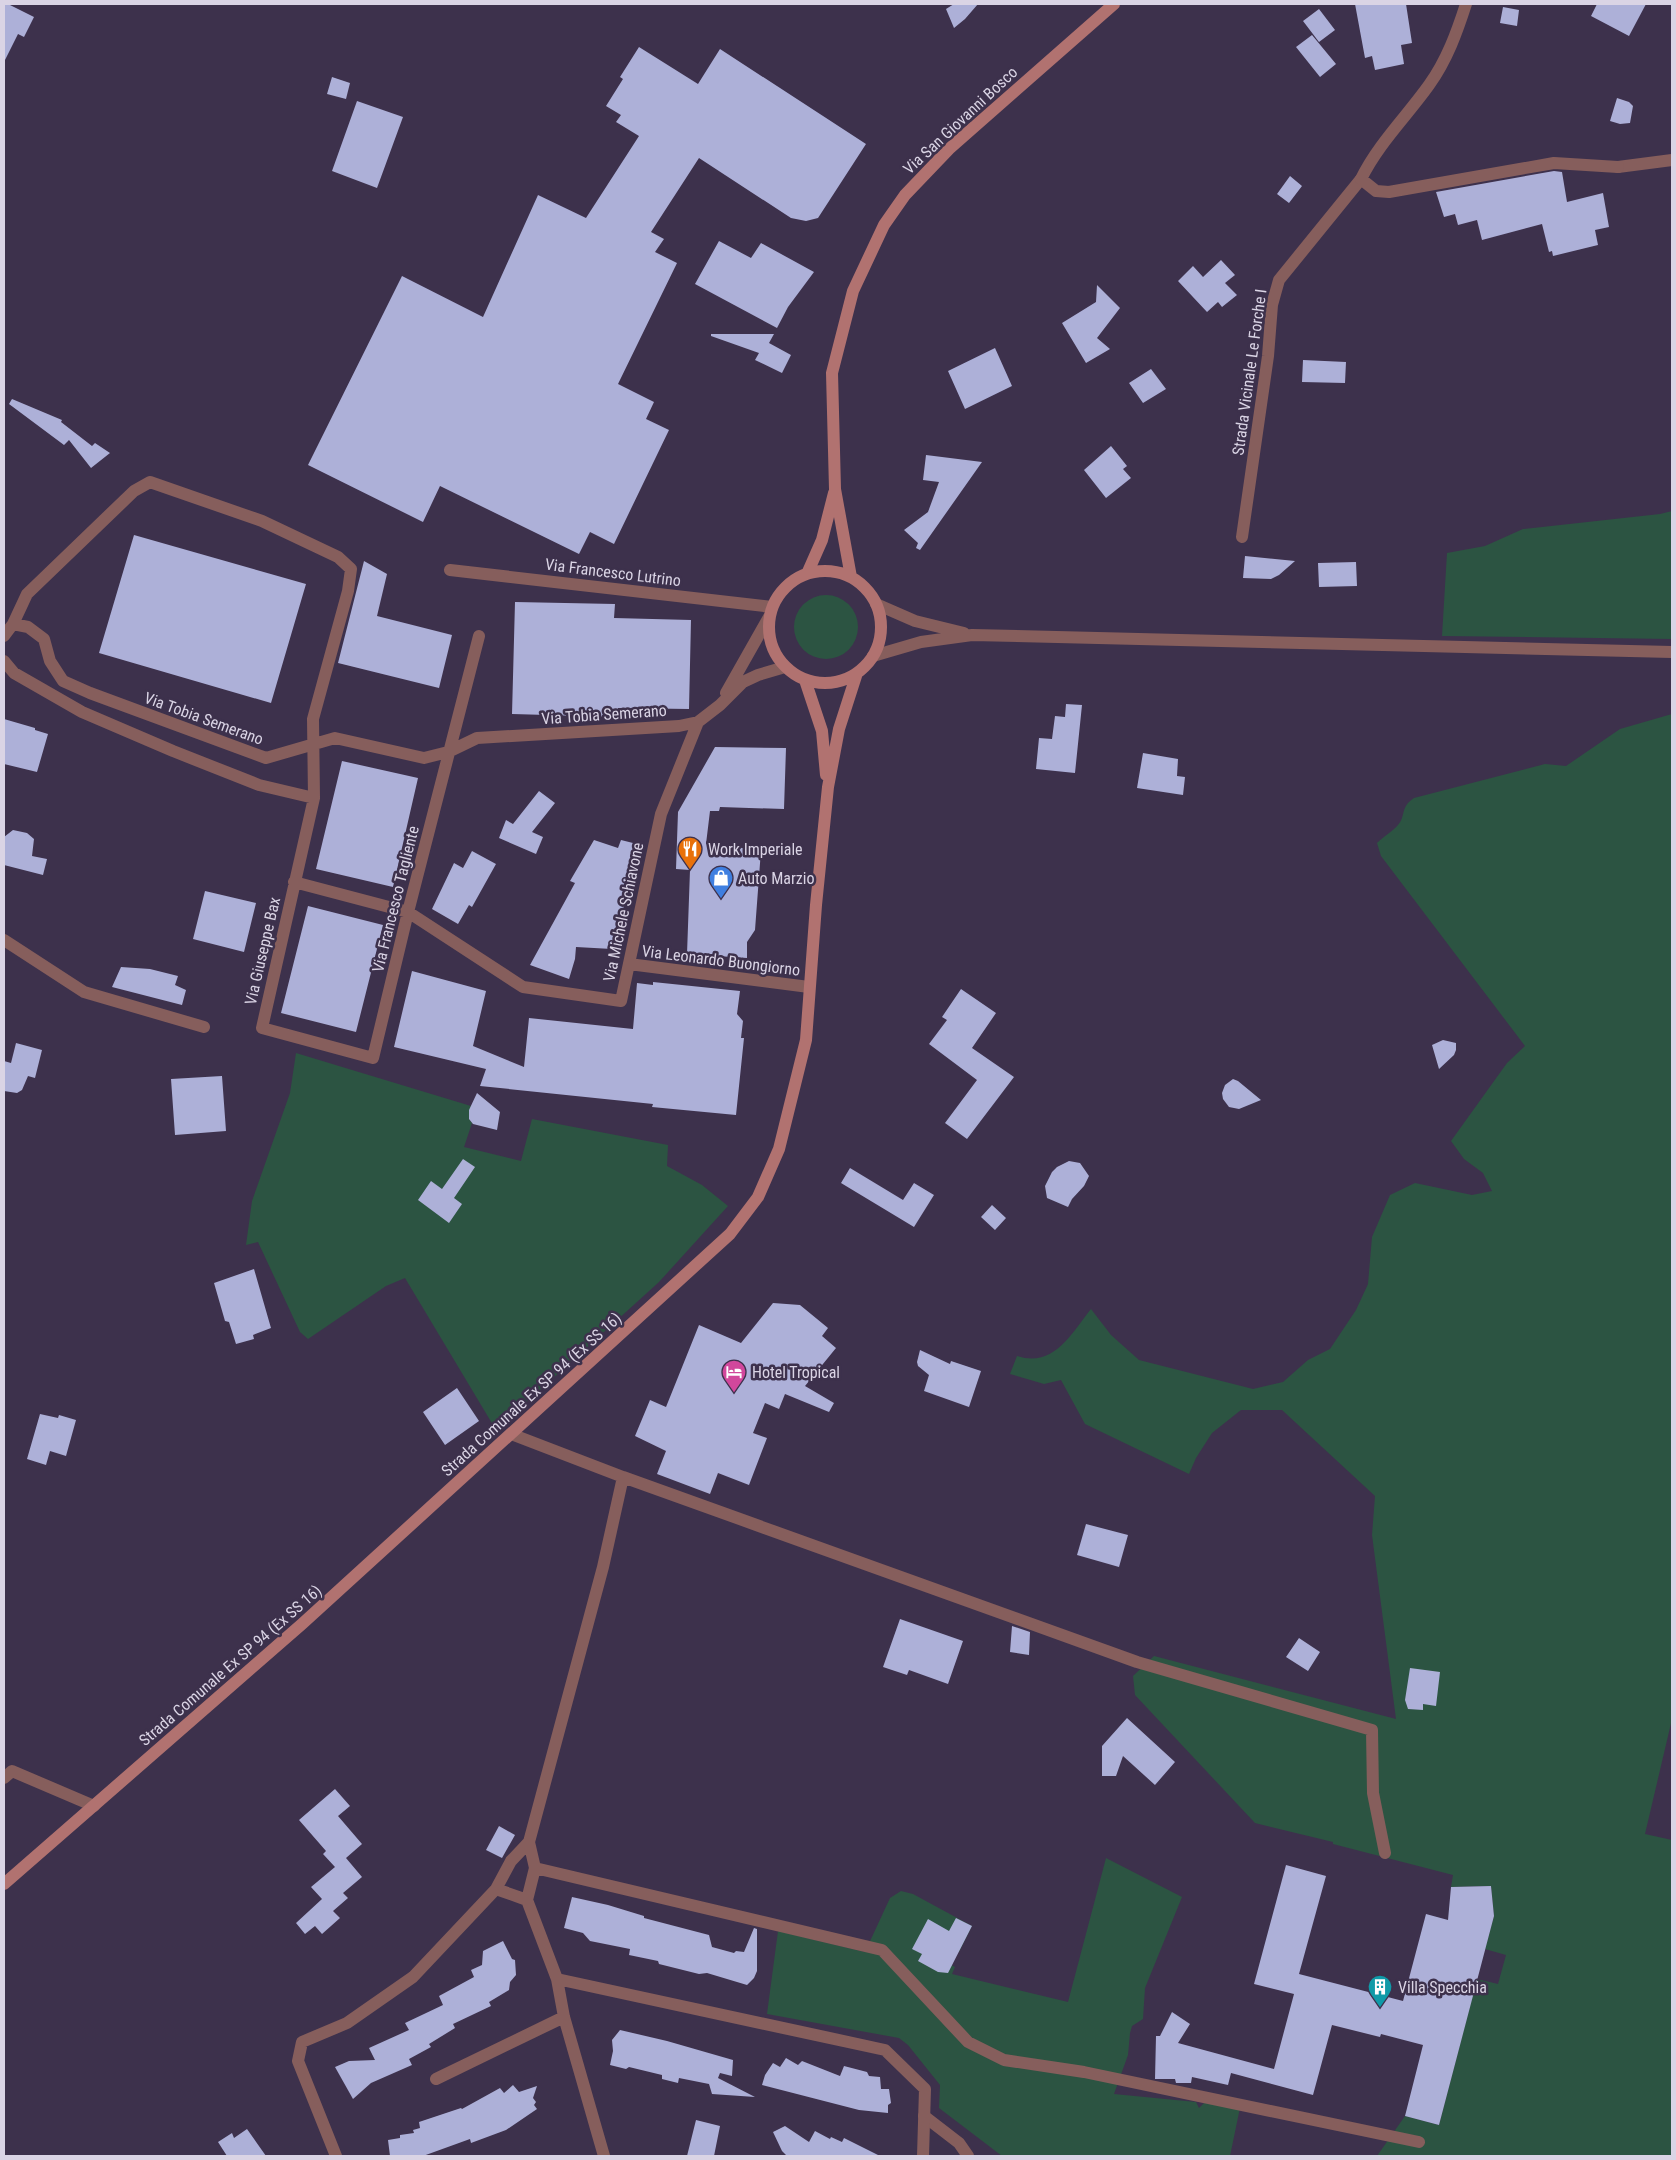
<svg xmlns="http://www.w3.org/2000/svg" width="1676" height="2160" viewBox="0 0 1676 2160" font-family="'Roboto Condensed',sans-serif">
<style>
.green{fill:#2c5442}
.building{fill:#adb0d8}
.lines{fill:none;stroke-linecap:round;stroke-linejoin:round}
.service{stroke:#865e5c;stroke-width:12}
.minor{stroke:#865e5c;stroke-width:12}
.tertiary{stroke:#865e5c;stroke-width:12}
.secondary{stroke:#b17270;stroke-width:12}
.labels{text-anchor:middle;stroke-width:5;stroke-linejoin:round;paint-order:stroke}
.street-label{font-size:16px;fill:#dad4e5;stroke:#3d314c}
.poi-label{font-size:16px;fill:#dad4e5;stroke:#3d314c;text-anchor:start}
</style>
<rect width="100%" height="100%" fill="#3d314c"/>
<path class="green" d="M1672,511V639L1442,636L1447,553L1485,546L1523,529L1660,514Z
M794 627a32 32 0 1 1 64 0a32 32 0 1 1-64 0Z
M1672,714V1719L1645,1834L1672,1840V2156H1377L1405,2116L1439,2125L1477,1979L1498,1984L1506,1955L1485,1949L1494,1916L1491,1886L1451,1887L1453,1875L1333,1844V1842L1255,1823L1135,1695L1133,1676L1154,1656L1396,1719L1372,1535L1375,1496L1282,1410H1241L1212,1433L1196,1458L1189,1474L1085,1424L1061,1380L1044,1384L1010,1374L1017,1356C1054,1368 1071,1334 1091,1309L1111,1335L1139,1360L1253,1389L1283,1382L1308,1360L1330,1349L1356,1310L1368,1284L1372,1237L1390,1195L1415,1183L1472,1195L1492,1191L1483,1173L1464,1159L1451,1141L1507,1063L1525,1046L1381,856L1377,843C1383,837 1393,831 1398,825C1406,816 1400,807 1414,798L1545,764L1566,766L1620,729Z
M296,1053L471,1106L469,1119L472,1123L464,1147L521,1161L532,1119L668,1145L667,1166L702,1185L728,1206L659,1282L496,1430L405,1278L386,1286L308,1339L300,1332L258,1242L246,1245L252,1201L290,1093Z
M1106,1858L1182,1897L1145,1988L1143,2019L1132,2026L1130,2033L1128,2055L1114,2094L1196,2102L1199,2108L1209,2098L1241,2103L1230,2156H1002L939,2108L940,2085L908,2045L899,2038L767,2014L778,1931L865,1952L890,1898L901,1891L913,1894L972,1926L959,1952L949,1947L942,1960L955,1967L952,1974L1068,2002Z"/>
<path class="building" d="M4,4H8L34,17L24,37L18,34L4,62Z
M954,4H978L965,19L954,28L946,9Z
M1355,4H1406L1412,43L1401,45L1404,64L1375,70L1372,56L1365,58Z
M1597,4H1646L1629,36L1591,16Z
M1503,7L1519,10L1517,26L1500,23Z
M1319,9L1335,30L1319,42L1303,21Z
M1312,35L1336,64L1320,77L1296,47Z
M639,47L698,84L720,49L866,144L818,218L806,221L791,218L699,158L651,232L664,239L655,252L677,263L618,384L654,402L646,419L669,430L614,544L590,532L579,554L440,486L423,522L308,465L402,276L483,317L538,195L586,218L639,136L616,122L621,115L606,106L623,79L620,77Z
M332,77L350,83L346,99L327,94Z
M1617,98L1629,102L1633,106L1630,123L1620,124L1610,121Z
M357,101L403,117L377,188L332,171Z
M1554,171L1562,172L1567,202L1603,193L1609,227L1595,230L1598,245L1553,256L1552,251L1549,252L1542,224L1482,240L1477,220L1458,225L1455,214L1444,217L1436,192Z
M1290,176L1302,186L1289,203L1277,194Z
M719,241L751,258L761,243L814,272L788,307L777,328L695,284Z
M1221,260L1235,275L1225,283L1237,295L1222,307L1218,302L1207,312L1178,281L1193,266L1203,277Z
M1097,285L1120,308L1097,338L1110,349L1086,363L1062,323L1096,302Z
M711,334H774L769,343L791,355L782,373L755,360L759,353L711,336Z
M995,348L1012,386L965,409L948,371Z
M1303,360L1346,362L1345,383L1302,382Z
M1151,369L1166,389L1143,403L1129,383Z
M12,399L62,420L61,422L92,446L95,443L110,453L91,468L69,440L64,445L9,404Z
M1111,446L1127,466L1123,469L1131,478L1106,498L1084,470Z
M926,455L982,462L920,550L916,548L918,543L904,530L928,512L939,482L923,480Z
M134,535L306,584L271,703L99,653Z
M1245,556L1295,561L1279,575L1271,579L1243,578Z
M364,561L387,574L377,616L452,635L439,688L338,663Z
M1356,562L1357,586L1319,587L1318,563Z
M515,602L615,604L614,618L691,620L689,709L618,708V717L512,714Z
M1066,704L1082,705L1075,773L1036,769L1039,738L1052,739L1055,716L1065,717Z
M4,719L35,728V730L48,734L37,772L4,764Z
M715,747L786,748L784,809L720,807L719,811H710L706,844L761,850L755,930L747,942V958L687,954L690,870L676,869L678,812Z
M1143,753L1178,759L1177,776L1185,777L1183,795L1137,788Z
M342,761L418,778L393,887L316,869Z
M539,791L555,803L532,832L543,837L536,854L499,838L506,820L513,824Z
M13,830L27,833L34,839L32,856L47,859L43,875L4,865V837Z
M594,840L618,848L621,840L641,845L612,949L576,947L575,959L569,979L530,965L575,883L570,881Z
M472,851L496,864L472,907L469,905L458,924L432,909L454,863L463,868Z
M205,891L256,903L244,952L193,939Z
M308,906L383,925L356,1032L281,1013Z
M121,967L150,969L178,976L175,985L186,990L182,1005L112,987Z
M412,971L486,991L473,1046L524,1067L529,1018L633,1029L637,983L653,985V982L740,991L737,1014L743,1021L741,1038H744L736,1115L652,1107L653,1104L480,1086L486,1069L394,1047Z
M961,989L996,1013L972,1048L1014,1077L967,1139L945,1123L977,1080L929,1044L947,1020L942,1017Z
M1443,1040L1456,1043V1050L1454,1055L1439,1069L1432,1045Z
M16,1043L42,1050L35,1078L28,1076L22,1090L17,1093L4,1091V1061L11,1063Z
M222,1076L226,1131L175,1135L171,1079Z
M1233,1079L1238,1081L1261,1100L1239,1109L1229,1107L1223,1099L1222,1093L1225,1085Z
M477,1093L500,1112L497,1130L473,1124L469,1119V1110Z
M463,1159L475,1167L454,1198L462,1204L449,1223L418,1200L431,1181L442,1189Z
M1069,1161L1080,1163L1089,1176L1084,1186L1072,1199L1068,1207L1047,1198L1045,1186L1052,1172L1057,1167Z
M850,1168L903,1200L914,1183L934,1195L914,1227L841,1183Z
M992,1205L1006,1218L995,1230L981,1217Z
M254,1269L271,1328L253,1335L254,1339L236,1344L229,1322L225,1321L214,1283Z
M773,1303L800,1305L828,1328L822,1336L836,1348L805,1386L834,1403L829,1412L785,1394L779,1409L765,1403L753,1433L767,1438L749,1485L718,1473L710,1494L657,1474L666,1451L635,1436L650,1400L666,1407L699,1325L741,1343Z
M920,1350L950,1364L951,1361L981,1371L969,1407L924,1391L929,1375L918,1366L917,1362Z
M457,1388L479,1421L445,1445L423,1412Z
M40,1414L58,1418L59,1415L76,1420L66,1456L50,1451L46,1465L27,1459Z
M1086,1524L1128,1535L1119,1567L1077,1555Z
M900,1619L963,1641L948,1684L909,1670L907,1675L883,1667Z
M1012,1626L1030,1632L1029,1655L1010,1652Z
M1299,1638L1320,1652L1308,1671L1286,1657Z
M1410,1668L1440,1672L1436,1706L1423,1704V1710L1408,1709L1405,1700Z
M1127,1718L1175,1762L1155,1785L1123,1756L1116,1776H1102V1746Z
M335,1789L350,1806L338,1816L362,1844L346,1858L362,1877L343,1893L348,1898L333,1911L340,1918L322,1934L315,1926L305,1934L296,1923L322,1899L311,1887L335,1867L323,1854L326,1851L299,1820Z
M499,1826L515,1835L502,1858L486,1850Z
M1286,1865L1326,1876L1299,1974L1403,2001L1426,1914L1448,1920L1451,1887L1491,1886L1494,1916L1439,2125L1405,2116L1423,2045L1381,2034L1380,2037L1332,2025L1313,2095L1231,2073L1228,2085L1192,2077L1191,2083H1176L1175,2079H1155L1156,2036H1160L1172,2012L1190,2024L1178,2043L1274,2069L1294,1994L1254,1984Z
M572,1897L608,1905L644,1916V1918L709,1935L712,1947L734,1953L736,1951L744,1952L754,1928L757,1929V1971L754,1978L747,1985L707,1973L699,1974L659,1964L658,1961L629,1955L630,1949L590,1941L583,1933L564,1928Z
M956,1918L972,1926L948,1973L938,1972L918,1961L922,1954L912,1949L928,1919L949,1931Z
M503,1941L512,1959L515,1960L516,1975L510,1982L509,1990L489,2002L491,2006L453,2024L455,2028L429,2044L431,2047L409,2059L412,2065L371,2083L353,2099L335,2067L349,2061L375,2060L369,2048L409,2030L405,2023L443,2005L439,1996L474,1977L471,1970L482,1965L483,1951Z
M620,2030L667,2041L733,2060L732,2076L720,2073L718,2078L755,2097L712,2094L709,2084L679,2078L678,2083L662,2079V2075L629,2067L626,2069L610,2065L613,2051L612,2040Z
M786,2058L798,2065L802,2061L840,2076L844,2066L867,2072L869,2076L880,2077L881,2089H889L891,2103L888,2105V2113L859,2110L762,2085L765,2075L773,2063L780,2067Z
M513,2085L519,2092L537,2086L533,2098L536,2102L534,2105L537,2109L506,2130L471,2143L470,2139L423,2156H390L388,2140L400,2138V2135L414,2133L413,2130L420,2128L419,2122L461,2108L462,2109L500,2088L504,2093Z
M696,2120L720,2126L714,2156H687Z
M785,2126L809,2142L815,2131L830,2139L831,2137L842,2142L844,2138L880,2156L786,2155L782,2151L773,2132Z
M247,2129L266,2156H227L218,2142L232,2133L234,2138Z"/>
<g class="lines">
<path class="service" d="M1618,167L1672,160
M1242,537L1268,356L1272,305L1279,280L1361,179
M4,940L84,992L204,1027
M4,1778L12,1771L94,1806
M924,2116L959,2143L968,2156"/>
<path class="minor" d="M1466,4C1457,32 1447,60 1429,85C1407,116 1378,144 1361,179L1376,191L1389,192L1554,163L1618,167
M450,570L772,607
M13,624L27,594L134,491L150,482L262,521L338,557L351,569L348,591L313,719L314,798L262,1028L373,1058L408,912L479,636
M4,636L13,624L28,627L44,639L50,661L63,681L90,693L266,758L335,738L424,758L448,752L477,738L679,726L698,722L720,705L743,682L758,675L785,667
M4,661L14,673L82,712L173,751L259,785L314,798
M726,693L769,617
M294,882L408,912L523,987L621,1001L661,814L698,722
M629,964L809,987
M623,1477L1137,1662L1372,1730L1373,1793L1385,1853
M535,1868L882,1950L968,2042L1004,2060L1084,2072L1419,2142
M496,1889L527,1900L557,1979L564,2017L604,2156
M527,1900L535,1868L529,1842
M557,1979L885,2050L925,2089L923,2156
M436,2079L564,2017
M336,2156L298,2061L302,2042L347,2023L413,1977L496,1889L511,1861L529,1842L603,1567L623,1477L511,1434"/>
<path class="tertiary" d="M876,604L915,621L964,633
M873,656L921,642L972,635L1672,652"/>
<path class="secondary" d="M769 627a56 56 0 1 1 112 0a56 56 0 1 1-112 0Z
M807,574L822,540L834,493
M851,577L835,489L832,373L853,291L884,225L905,195L949,149L1114,4
M805,680L822,731L826,775
M4,1884L302,1624L730,1234L758,1197L779,1149L806,1040L816,905L828,787L839,729L857,673"/>
</g>
<defs>
<symbol id="restaurant-pin" viewBox="-11 -11 22 30"><path d="M0 17L-7.5 6A9.5 9.5 0 1 1 7.5 6Z" fill="#e8710a" stroke="#3d314c"/><path d="M-5-6h1v4h1v-4h1v4h1v-4h1v5L-1.5 .5V6h-2V.5L-5-1ZM5-6V6H3V1.5H1.5Q1.5-4 5-6Z" fill="#fff"/></symbol>
<symbol id="shop-pin" viewBox="-11 -11 22 30"><path d="M0 17L-7.5 6A9.5 9.5 0 1 1 7.5 6Z" fill="#3f7fe0" stroke="#3d314c"/><path d="M-5-2.5h2.3a2.7 3.5 0 0 1 5.4 0H5L5.5 6h-11ZM-1.5-2.5h3a1.5 2.3 0 0 0-3 0Z" fill="#fff"/></symbol>
<symbol id="hotel-pin" viewBox="-11 -11 22 30"><path d="M0 17L-7.5 6A9.5 9.5 0 1 1 7.5 6Z" fill="#d1479c" stroke="#3d314c"/><path d="M-6-4.5h1.5V1H6V5H4.5V3h-9V5H-6ZM-4 0a1.8 1.8 0 1 1 3.6 0ZM.5 0V-2.5h3Q6-2.5 6 0Z" fill="#fff"/></symbol>
<symbol id="building-pin" viewBox="-11 -11 22 30"><path d="M0 17L-7.5 6A9.5 9.5 0 1 1 7.5 6Z" fill="#0f9aa8" stroke="#3d314c"/><path d="M-4-6H4V6H1V3H-1V6H-4ZM-2.5-4.3h1.7v1.8h-1.7ZM.8-4.3h1.7v1.8H.8ZM-2.5-1h1.7V.8h-1.7ZM.8-1h1.7V.8H.8Z" fill="#fff"/></symbol>
</defs>
<g fill-rule="evenodd">
<use href="#restaurant-pin" x="676" y="835" width="28" height="38"/>
<use href="#shop-pin" x="707" y="864" width="28" height="38"/>
<use href="#hotel-pin" x="720" y="1358" width="28" height="38"/>
<use href="#building-pin" x="1366" y="1973" width="28" height="38"/>
</g>
<g class="labels">
<g class="street-label">
<text transform="translate(960 120) rotate(-43)" y="6">Via San Giovanni Bosco</text>
<text transform="translate(1249 372) rotate(-82)" y="6">Strada Vicinale Le Forche I</text>
<text transform="translate(613 572) rotate(7)" y="6">Via Francesco Lutrino</text>
<text transform="translate(604 714) rotate(-4)" y="6">Via Tobia Semerano</text>
<text transform="translate(204 718) rotate(20)" y="6">Via Tobia Semerano</text>
<text transform="translate(395 899) rotate(-76)" y="6">Via Francesco Tagliente</text>
<text transform="translate(623 912) rotate(-78)" y="6">Via Michele Schiavone</text>
<text transform="translate(262 951) rotate(-77)" y="6">Via Giuseppe Bax</text>
<text transform="translate(721 960) rotate(7)" y="6">Via Leonardo Buongiorno</text>
<text transform="translate(531 1394) rotate(-42)" y="6">Strada Comunale Ex SP 94 (Ex SS 16)</text>
<text transform="translate(230 1665) rotate(-41)" y="6">Strada Comunale Ex SP 94 (Ex SS 16)</text>
</g>
<g class="poi-label">
<text x="708" y="855">Work Imperiale</text>
<text x="738" y="884">Auto Marzio</text>
<text x="752" y="1378">Hotel Tropical</text>
<text x="1398" y="1993">Villa Specchia</text>
</g>
</g>
<rect width="1676" height="2160" fill="none" stroke="#dad4e5" stroke-width="10"/>
</svg>
